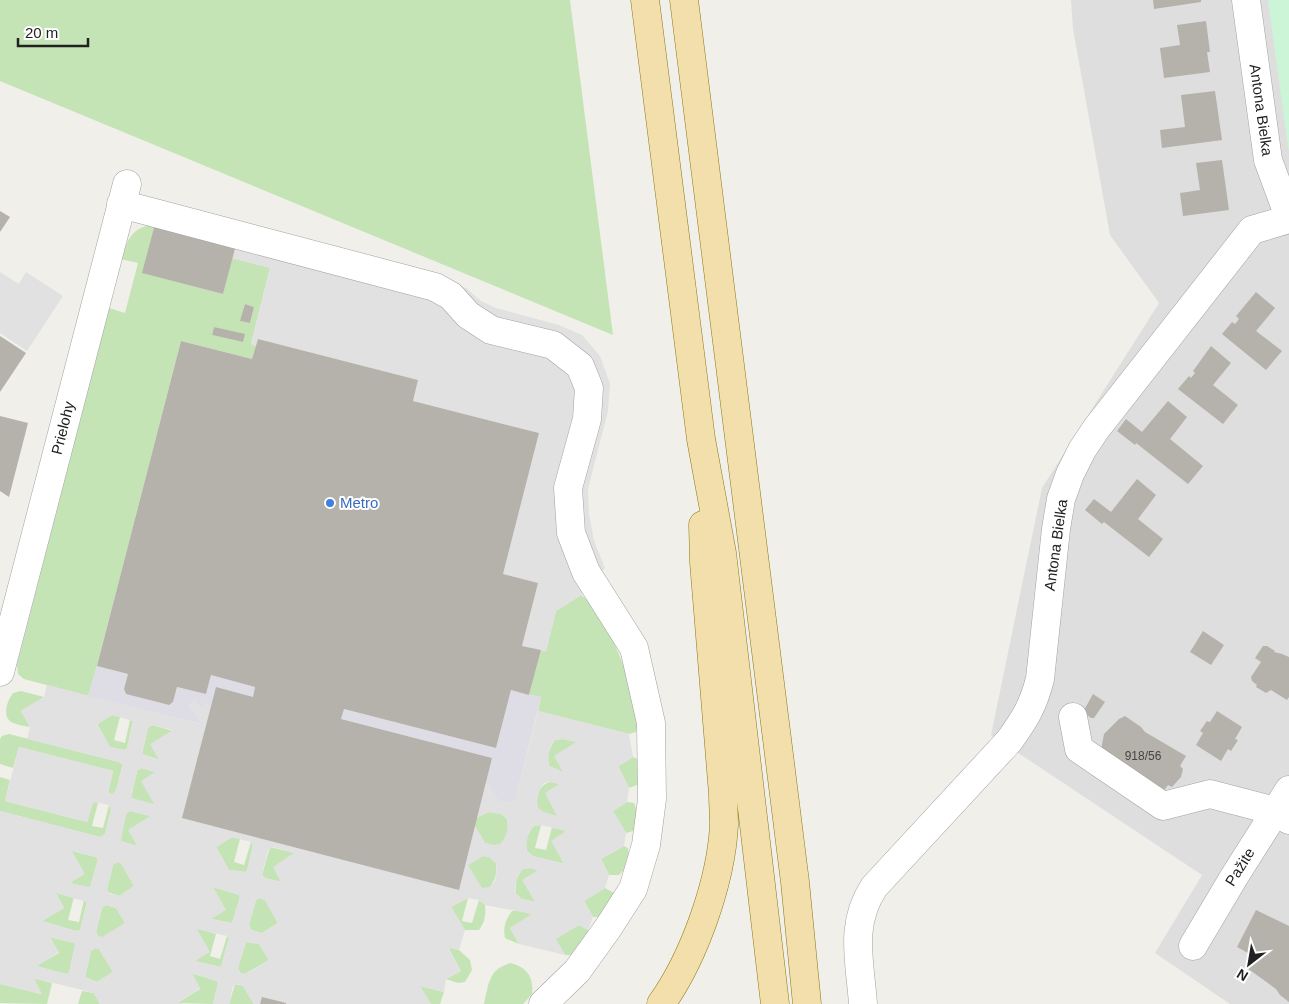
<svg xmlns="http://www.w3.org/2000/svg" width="1289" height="1004" viewBox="0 0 1289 1004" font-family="Arial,sans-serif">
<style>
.residential{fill:#dfdede}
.grass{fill:#c4e4b5;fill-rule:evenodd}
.park{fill:#ccf4d6}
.parking{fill:#e1e1e1;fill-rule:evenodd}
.plaza{fill:#dedde6}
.building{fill:#b5b1ab}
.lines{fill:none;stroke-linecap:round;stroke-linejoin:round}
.minor-casing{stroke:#a2a2a2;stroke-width:29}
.major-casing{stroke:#8c7812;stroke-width:29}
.minor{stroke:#fff;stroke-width:28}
.major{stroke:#f2dfac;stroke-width:28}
.shop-dot{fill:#3f7fe0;stroke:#fff;stroke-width:2}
.labels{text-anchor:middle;stroke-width:4;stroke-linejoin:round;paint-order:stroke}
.number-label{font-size:12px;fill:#464544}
.street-label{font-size:15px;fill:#212121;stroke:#fff}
.shop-label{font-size:15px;fill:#366cbe;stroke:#fff;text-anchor:start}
</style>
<rect width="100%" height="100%" fill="#f0efe9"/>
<path class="residential" d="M1071,0H1289V1004H1230L1155,953L1202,875L991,735L1042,488L1159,303L1110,235L1073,29Z"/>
<path class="grass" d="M0,0H570L613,335L0,81Z
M155,224L143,273L223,294L232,258L270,268L251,344L256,346L252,359L181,341L97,666L88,696L24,679L18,674L17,665L109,308L125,313L138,263L121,259C128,239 132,227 155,224ZM245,304L254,307L250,323L241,321ZM214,327L244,335L243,342L212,335Z
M581,595C586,599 592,603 596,608C611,631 644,706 636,732L629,734L538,711L541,697L529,695L541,650L546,651L556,611Z
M21,691L44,697L21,711L30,727C24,726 18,725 13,723C1,717 7,701 13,693Z
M112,715L120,717L114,740L125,743L130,720L133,721L127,748L125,750L110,747L97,724Z
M152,725L173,731L160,760L142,754L148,728Z
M9,734L119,762L122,764V767L116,791L112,794L108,793L113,771L19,747L13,768L0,764V739L2,736Z
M563,739L577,742L563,772L549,766C547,755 549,749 555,740Z
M633,757L637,759C640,769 640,775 637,785L629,788L618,766Z
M141,768L156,772L154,805L131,798L137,771Z
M0,777L10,780L5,801L87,822L93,802L98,803L92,826L103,828L109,805L111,810L105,834L100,837L0,811Z
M551,782L560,784L558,817L543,812L537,807C536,796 539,784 551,782Z
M627,802L634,803C638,813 638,820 633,831L626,833L613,811Z
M130,811L151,816L138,846L120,841L126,814Z
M489,812L501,814L507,819C509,830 507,836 500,845H493L485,843L471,820Z
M541,825L535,848L546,850L552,827L566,831L565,864L533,856L527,851C525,841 527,834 534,826Z
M232,837L240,839L234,862L244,865L251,842L253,845L247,871L245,872L229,870L216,847Z
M624,846L628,848C630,860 627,867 619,875H609L601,859Z
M270,847L295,853L281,882L265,878L262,875Z
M72,851L96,857L98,859L90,888L70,883Z
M483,856L489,857L496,863C497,872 496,879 490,887L481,889L467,865Z
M117,862L121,863L134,886L119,896L108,892L107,889L113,865Z
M530,868L538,870L536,902L522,899L516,894C515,884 516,877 523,869Z
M213,887L239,895L240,897L232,923L211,919Z
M605,888L614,893L613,899L599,917H593L584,901Z
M55,892L74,897L68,920L79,922L84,900L87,902L80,930L76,931L42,921L64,908Z
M259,898L265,900L278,923L262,933L251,930L249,925L256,900Z
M468,898L462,921L472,923L479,900L485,905C486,915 485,922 479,930H465L451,907Z
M106,905L116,908L125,923L102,938L98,936L96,932L102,908Z
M512,911H519L533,914L510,928L519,944L505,938C503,927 505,920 512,911Z
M579,925L588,930L587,940L571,955H565L555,939Z
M196,928L216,934L210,956L220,959L227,936L229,938L221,967L194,961Z
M50,937L74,943L75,945L69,973L66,974L36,966L59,953Z
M246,942L259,944L269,960L245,974L240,973L238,968Z
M448,947L459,950L470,960L472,970L465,982L458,983L446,979L461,971Z
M95,948L99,949L113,972L97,982L85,977L91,951Z
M510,963C527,967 534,977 532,994L523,1004H484C489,984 488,970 510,963Z
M191,973L217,981L218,983L213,1004L177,1003L200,989Z
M33,978L52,983L47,1004L0,1003V984L41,994Z
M235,984L243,986L254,1004H229Z
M420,986L444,992L440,1004H431Z
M82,991L94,993L100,1004H78Z"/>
<path class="park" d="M1268,0H1289V151L1288,147Z"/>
<path class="parking" d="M241,227L445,279L466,288L481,301L496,308L559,325L582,335L600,356L610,384L608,411L588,489L589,514L594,541L605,568L581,595L556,611L546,652L522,646L538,583L503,574L539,433L413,401L418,380L258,339L256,346L251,344L270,268L232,258Z
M0,272L19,284L26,272L63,296L27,351L0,333Z
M47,685L200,724L189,704L195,700L207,703L210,709L216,687L492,758L516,797L538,711L629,734L633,757L618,767L629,788L627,802L613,811L626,833L624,846L601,859L609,875L605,888L584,901L593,917L588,930L579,925L556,939L565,955L519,944L510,928L532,914L485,905L479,900L468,898L451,907L465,930L459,950L448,948L461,971L446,979L444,992L420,986L431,1004H254L243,986L238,984L233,986L229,1004H213L218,983L217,981L192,973L200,988L178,1002L183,1004H100L94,993L34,978L42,994L0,984V811L100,837L105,834L111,810L109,805L93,802L87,822L5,801L19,747L113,771L108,792L112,794L116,791L122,767V764L119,762L27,739L30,727L21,711L44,697ZM112,715L133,721L127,748L125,750L110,747L97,725ZM152,725L173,730L150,744L159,760L142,754L148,728ZM563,739L576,742L554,756L563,772L549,766L548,758L550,747L555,740ZM141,768L155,772L141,781L154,804L131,798L137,771ZM551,782L559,784L545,793L557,816L543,812L538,807L537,801L540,789L544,783ZM130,811L150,816L128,830L137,846L121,841L126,814ZM489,812L501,814L507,819L508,827L505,838L500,844L493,845L485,843L471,820ZM541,825L566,831L551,841L564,864L533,856L527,851L526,844L529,832L534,826ZM232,837L251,842L253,845L247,871L245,872L229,870L216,847ZM273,847L294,853L273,867L281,882L265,878L262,875L268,850ZM72,851L96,857L98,859L90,887L70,883L85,874ZM483,856L489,857L496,863L497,870L495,881L490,887L482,888L468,865ZM117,862L121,863L134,886L119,896L108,893L107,889L113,865ZM530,868L538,870L522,880L535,902L522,899L516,894L515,886L518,875L523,869ZM213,887L239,895L240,898L232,923L211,919L226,910ZM55,893L87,902L80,930L76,931L42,921L64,908ZM259,898L265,900L278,923L262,933L251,930L249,925L256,900ZM106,905L116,908L125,923L102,937L98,936L96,932L102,908ZM197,929L227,936L229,938L221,967L195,961L210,952ZM50,937L74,943L75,945L69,973L66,974L37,966L59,952ZM246,942L259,944L269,960L246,974L240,973L238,968ZM95,948L99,949L113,972L97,982L85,977L91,951Z"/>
<path class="plaza" d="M97,666L128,674L124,689L126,694L169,705L173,702L177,687L206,694L211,675L255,687L253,697L216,687L210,709L207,703L200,707L195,700L189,705L201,724L88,696Z
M511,690L541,697L516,797L511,802L499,801L486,780L492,758L341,719L344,709L496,748Z"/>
<path class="building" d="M1153,0H1201V2L1154,9Z
M1206,21L1210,52H1207L1210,72L1164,78L1160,48L1180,45L1177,25Z
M1215,91L1222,140L1162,148L1160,130L1185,127L1181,95Z
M1222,160L1229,210L1183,216L1180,193L1200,190L1196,163Z
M0,211L10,217L0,232Z
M155,224L237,241L223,294L142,273Z
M1256,292L1275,308L1256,331L1282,351L1266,370L1222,334L1232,322L1235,324L1239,319L1236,316Z
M245,304L254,307L250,323L240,321Z
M214,327L245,334L243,342L212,335Z
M0,336L26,353L0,392Z
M258,339L418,380L413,401L539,433L503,574L538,583L522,646L541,650L529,695L511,690L496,748L344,709L341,719L492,758L459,890L182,818L216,687L253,697L255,687L211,675L206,694L177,687L173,702L169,705L126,694L124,689L128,674L97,666L181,341L252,359Z
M1211,346L1231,363L1213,385L1238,405L1223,424L1178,389L1189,376L1191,378L1195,373L1193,371Z
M1168,401L1187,417L1170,439L1203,466L1188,484L1136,443L1135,445L1117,431L1126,419L1142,432Z
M0,416L28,423L9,497L0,491Z
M1137,479L1156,495L1138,519L1163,539L1149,557L1104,522L1102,524L1085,510L1094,499L1111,512Z
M1203,631L1224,645L1211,665L1190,652Z
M1263,646H1267L1275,651L1274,652L1282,654L1289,657V697L1287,700L1271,690L1266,693L1256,687L1257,685L1252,681L1251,677L1261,662L1255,658Z
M1093,694L1105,702L1094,718H1091L1083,712Z
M1217,711L1242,727L1235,739L1238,740L1231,751L1228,749L1221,761L1196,745L1203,733L1200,731L1207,721L1210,722Z
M1125,716L1141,727L1145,732L1186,756L1180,766L1183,769L1181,777L1172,787L1168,785L1161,795L1100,755L1104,734L1119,719Z
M1256,910L1289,926V1002L1280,995L1276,989L1247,968L1255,957L1237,947Z
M262,997L286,1003V1004H260Z"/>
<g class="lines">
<defs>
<path id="minor" d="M1246,0L1268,160L1289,217
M121,204L435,287L451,296L468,315L491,330L553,345L580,366L589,388L587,419L568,488L571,533L586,572L634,648L651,723L652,799L646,845L633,889L608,928L577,971L543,1004
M0,672L127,184
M1073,717L1079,749L1163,806L1210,794L1275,811L1289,820
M1193,946L1234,877L1289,790
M863,1004C860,961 849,925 874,887L1009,741C1025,719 1033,706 1040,679L1056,529L1061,499L1070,474L1082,450L1096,429L1252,230L1289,219"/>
<path id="major" d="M645,0L701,439L722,553L775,1004
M684,0L795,882L807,1004
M661,1004C694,958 721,882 724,825C724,815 723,804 723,794L704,562L703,525"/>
</defs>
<use href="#minor" class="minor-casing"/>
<use href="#major" class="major-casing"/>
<use href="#minor" class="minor"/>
<use href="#major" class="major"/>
</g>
<circle class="shop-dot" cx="330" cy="503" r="5"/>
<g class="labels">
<g class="number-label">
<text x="1143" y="760">918/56</text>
</g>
<g class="street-label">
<text transform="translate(1261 110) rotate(82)" y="5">Antona Bielka</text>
<text transform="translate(63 428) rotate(-76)" y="5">Prielohy</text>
<text transform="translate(1056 545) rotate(-82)" y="5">Antona Bielka</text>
<text transform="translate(1240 867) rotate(-58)" y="5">Pažite</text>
</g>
<g class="shop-label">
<text x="340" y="508">Metro</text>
</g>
</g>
<g transform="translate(1249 964) rotate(211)" stroke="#ffffff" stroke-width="4" paint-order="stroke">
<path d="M0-4L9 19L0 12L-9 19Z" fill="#212121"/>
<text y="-8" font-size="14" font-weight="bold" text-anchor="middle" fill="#212121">N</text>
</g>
<path d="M18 38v8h70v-8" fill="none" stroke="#212121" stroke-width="2.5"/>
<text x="25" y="38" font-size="15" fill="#212121" stroke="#ffffff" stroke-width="4" paint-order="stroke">20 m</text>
</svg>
